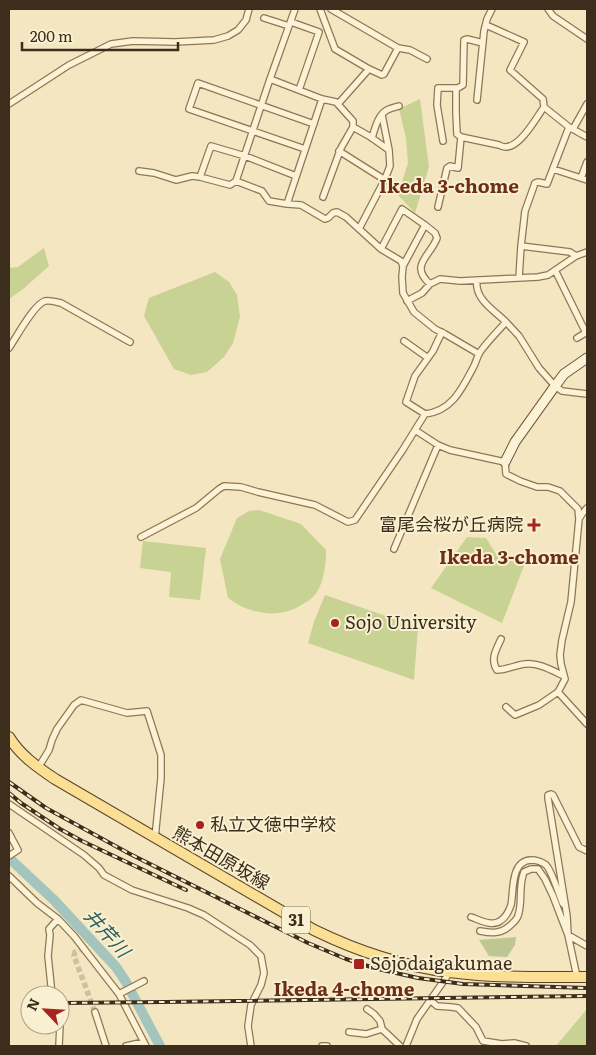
<svg xmlns="http://www.w3.org/2000/svg" width="596" height="1055" viewBox="0 0 596 1055" font-family="Literata,'Noto Sans JP',serif">
<style>
.green{fill:#c8d293}
.cemetery{fill:#bec693}
.lines{fill:none;stroke-linecap:round;stroke-linejoin:round}
.stream{stroke:#69948b;stroke-width:2}
.river{stroke:#a4c5bd;stroke-width:10}
.street-tunnel{stroke:#cfc1a0;stroke-width:5.5;stroke-dasharray:5.5 3;stroke-linecap:butt}
.street-casing{stroke:#8f7756;stroke-width:8}
.secondary-casing{stroke:#715739;stroke-width:11}
.primary-casing{stroke:#5c442b;stroke-width:12}
.street{stroke:#fcf2d5;stroke-width:5.5}
.secondary{stroke:#fcf2d5;stroke-width:9}
.primary{stroke:#fadf94;stroke-width:10}
.rail-casing{stroke:#3d2d1c;stroke-width:4}
.rail{stroke:#f9f0d1;stroke-width:2;stroke-dasharray:5.5;stroke-linecap:butt}
.poi-dot{fill:#a5241f;stroke:#f9f0d1;stroke-width:2}
.labels{text-anchor:middle;stroke-width:4;stroke-linejoin:round;paint-order:stroke}
.shield{fill:#f9f0d1;stroke:#756852;stroke-width:1}
.shield-label{font-size:16px;font-weight:bold;fill:#3d2d1c}
.poi-label{font-size:18px;fill:#3d2d1c;stroke:#f9f0d1;text-anchor:start}
.street-label{font-size:18px;fill:#3d2d1c;stroke:#f9f0d1}
.neighbourhood-label{font-size:19px;font-weight:bold;fill:#6e2d16;stroke:#f9f0d1}
.water-label{font-size:19px;font-style:italic;fill:#2a5e5d;stroke:#f9f0d1}
</style>
<rect width="100%" height="100%" fill="#f3e6c1"/>
<path class="green" d="M420,99L429,167L415,213L398,195L408,163L406,138L399,109Z
M44,248L49,266L23,289L9,299V268L18,267Z
M215,272L229,282L237,295L240,317L233,343L224,357L207,372L191,375L174,369L144,316L149,298Z
M259,510L301,524L326,550C326,564 324,586 313,597C310,600 306,602 303,604C286,615 268,616 248,609C241,607 234,602 228,598L220,559L237,518L249,511Z
M467,537L486,538L499,559L525,563L502,623L431,588Z
M143,541L206,548L200,600L169,597L171,572L140,568Z
M325,595L418,627L414,680L308,643L314,622Z
M587,1009V1046H556Z"/>
<path class="cemetery" d="M516,937L515,945L507,957L489,956L479,940Z"/>
<g class="lines">
<path class="stream" d="M60,1013L62,1025
M62,1046V1040"/>
<path class="river" d="M9,858L54,900L116,967L126,982L160,1046"/>
<path class="street-tunnel" d="M84,948L75,952L74,956L95,1012"/>
<defs>
<path id="street" d="M320,9L335,49L369,69L382,75L384,74L398,48
M331,9L398,48L410,50L427,59
M548,9L553,16L587,39
M264,18L289,26
M291,22L319,32L299,90
M486,25L524,42L510,70L543,99L544,107L569,127L587,137
M270,79L322,99L336,102L353,121V127L341,148L323,197
M477,100L484,31L487,19L492,9
M9,104L69,65L111,44L133,41L175,42L214,40L228,36L238,30L246,20L249,9
M338,104L369,69
M382,115L389,150
M353,127L369,136L389,150L390,166L385,179L359,229
M573,129L587,104
M461,137L499,145C516,156 536,118 544,107
M372,138C375,128 378,115 387,110C391,108 396,107 399,106
M443,141L437,105L438,88H458L463,85L464,40L467,39L483,43
M305,149L189,109L198,83L314,124
M339,151L385,180
M553,169L587,180
M139,171L154,173L176,180L192,176L200,177L230,185L236,181L270,79L295,9
M200,177L211,146L245,156L296,176
M581,178L587,162
M236,181L262,191L269,201L287,204L301,205L325,219L328,218L333,213L337,212L346,217L381,249L401,261L403,266L402,277L403,293L414,312L435,329L445,334L479,354
M287,204L322,99
M438,207L447,168L450,166L458,168L461,137L457,134L456,113V88
M425,225L435,233L437,238C430,257 409,265 430,284
M521,246L570,252L576,256
M381,249L402,209L425,225L403,266
M555,270L586,333
M519,278L521,246L525,211L535,183L538,182L547,184L569,127
M477,280C474,299 494,310 506,322
M407,301L422,293L430,284L440,279L460,281L538,277L548,275L576,256L587,252
M577,338L587,332
M404,341L428,358
M9,348C16,338 34,304 45,301C50,300 56,302 61,303L130,342
M425,414C452,411 462,389 474,366C476,362 477,357 480,352C488,341 497,332 506,322L519,336L539,368L555,386L562,391L587,394
M415,430L438,445L450,450L505,462L506,474L520,481L537,487H548L560,491L578,509L579,519L571,602L562,640L560,655L561,664L565,679L558,692L539,705L515,715L506,707
M579,519L582,514L587,508
M141,537L196,508L219,489L224,486L241,487L258,492L315,505L348,522L355,520L402,451L425,414L406,402L415,376L433,351L442,332
M394,549L438,445
M501,639C496,650 490,659 497,670C507,670 515,665 525,664C538,662 553,671 564,676
M558,692L587,724
M38,768L49,750L52,740L57,729L74,705L81,700L127,713L147,711L161,755V778L155,838
M9,804L84,855L99,868L104,875L132,890L188,908L204,915L250,945L261,956L264,973L261,985L251,1005L248,1026L251,1046
M9,833L18,850L9,856
M9,876L37,903L58,919L74,936L119,994L146,1046
M471,917C480,920 492,927 500,921C505,918 509,911 511,905C514,891 510,861 531,860C536,860 542,862 546,865C552,871 559,895 563,904
M480,931C490,933 499,934 507,928C511,925 516,921 518,916C523,902 518,887 524,872L531,869H538L545,879L553,896L568,935L587,946
M577,977L568,935L567,916L548,798V795L551,794L553,795L579,847L587,851
M119,994L144,981
M52,995L48,956L50,935L49,929L58,919
M430,1000L437,1006L451,1007L458,1008L476,1027L483,1041L502,1044L514,1043L526,1046
M367,1009L374,1014L380,1021L382,1029L400,1046
M95,1012L106,1046
M349,1032L366,1034L382,1029
M59,1046L60,1025
M126,1046L144,1042
M322,1046H327
M406,1046L417,1019L450,972"/>
<path id="secondary" d="M505,462L515,442L555,386L564,374L587,358"/>
<path id="primary" d="M9,737C20,755 37,767 55,779L314,930C357,951 402,966 449,972C495,978 541,977 587,977"/>
</defs>
<use href="#street" class="street-casing"/>
<use href="#secondary" class="secondary-casing"/>
<use href="#primary" class="primary-casing"/>
<use href="#street" class="street"/>
<use href="#secondary" class="secondary"/>
<use href="#primary" class="primary"/>
<defs>
<path id="rail" d="M9,782L46,808L130,854L308,943L346,959L374,968L418,978L463,984L587,988
M9,793L21,803L60,829L82,841L186,890
M60,1003L164,1002L587,996
M28,1006H30"/>
</defs>
<use href="#rail" class="rail-casing"/>
<use href="#rail" class="rail"/>
</g>
<g class="poi-dot">
<path d="M531.5 517.5h5v5h5v5h-5v5h-5v-5h-5v-5h5z"/>
<circle cx="335" cy="623" r="5"/>
<circle cx="200" cy="825" r="5"/>
<rect x="353" y="958" width="12" height="12" rx="2.5"/>
</g>
<g class="labels">
<rect class="shield" x="282" y="906.5" width="28" height="27" rx="4"/>
<g class="shield-label">
<text x="296" y="926">31</text>
</g>
<g class="poi-label">
<text x="523" y="531" text-anchor="end">富尾会桜が丘病院</text>
<text x="345" y="629">Sojo University</text>
<text x="210" y="831">私立文徳中学校</text>
<text x="370" y="970">Sōjōdaigakumae</text>
</g>
<g class="street-label">
<text transform="translate(221 858) rotate(30)" y="6">熊本田原坂線</text>
</g>
<g class="neighbourhood-label">
<text x="449" y="193">Ikeda 3-chome</text>
<text x="509" y="564">Ikeda 3-chome</text>
<text x="344" y="996">Ikeda 4-chome</text>
</g>
<g class="water-label">
<text transform="translate(107 933) rotate(48)" y="7">井芹川</text>
</g>
</g>
<rect width="596" height="1055" fill="none" stroke="#3d2d1c" stroke-width="20"/>
<g transform="translate(45 1010) rotate(295)"><circle r="24" fill="#f9f0d1" stroke="#aea289"/>
<path d="M0-4L9 19L0 12L-9 19Z" fill="#a5241f"/>
<text y="-8" font-size="14" font-weight="bold" text-anchor="middle" fill="#3d2d1c">N</text>
</g>
<path d="M22 42v8h156v-8" fill="none" stroke="#3d2d1c" stroke-width="2.5"/>
<text x="30" y="42" font-size="15" fill="#3d2d1c" stroke="#f9f0d1" stroke-width="4" paint-order="stroke">200 m</text>
</svg>
